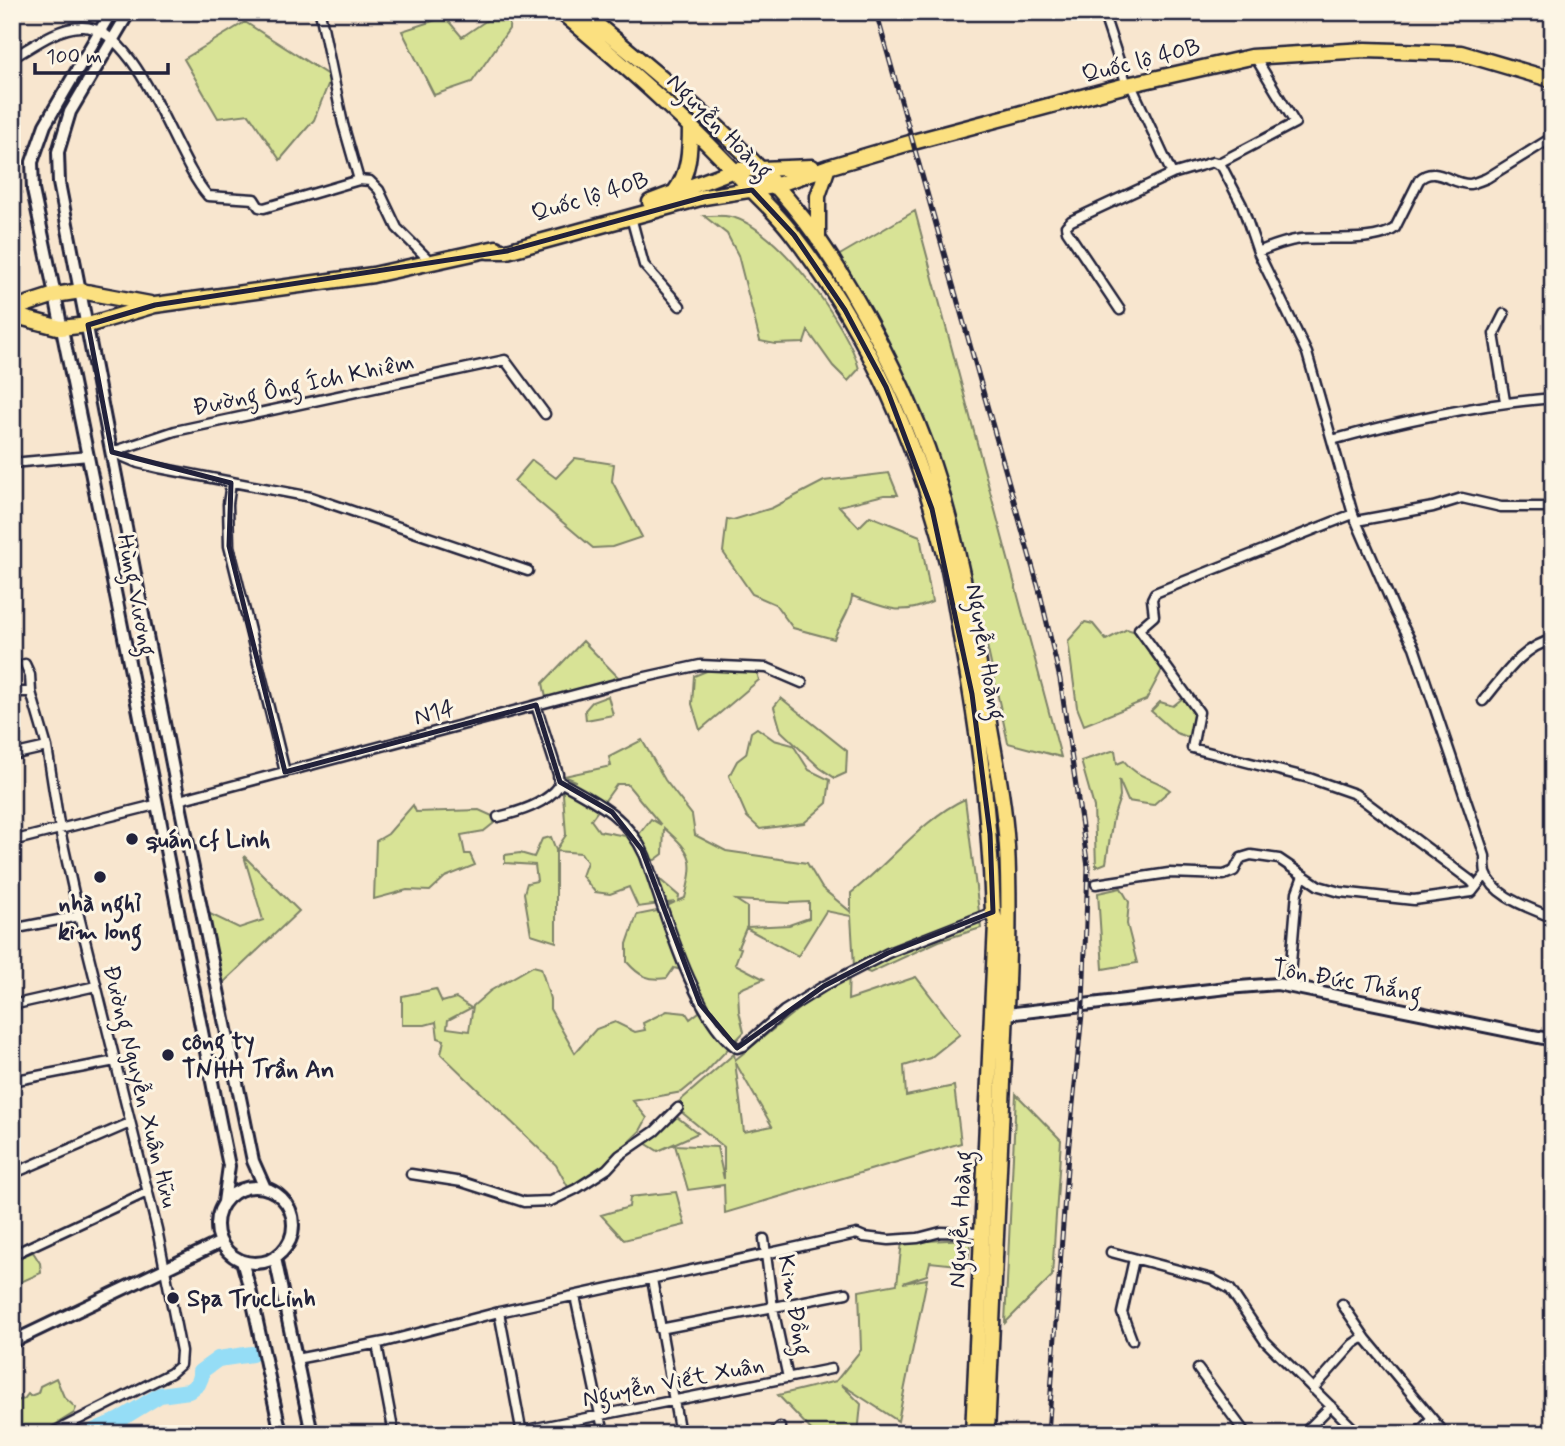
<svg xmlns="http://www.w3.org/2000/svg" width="1565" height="1446" viewBox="0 0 1565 1446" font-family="Mynerve,sans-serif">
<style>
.green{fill:#d8e396;stroke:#7d8268;stroke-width:2;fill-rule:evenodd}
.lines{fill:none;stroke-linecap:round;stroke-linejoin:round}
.river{stroke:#95ddf6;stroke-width:16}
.street-casing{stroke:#22223b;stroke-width:13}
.secondary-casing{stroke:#22223b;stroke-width:16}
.highway-casing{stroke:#22223b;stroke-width:19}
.street{stroke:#fcf5e5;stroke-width:8}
.secondary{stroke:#fcf5e5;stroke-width:10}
.highway{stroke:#fbe080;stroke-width:14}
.rail-casing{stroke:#22223b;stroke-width:5}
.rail{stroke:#fcf5e5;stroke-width:2.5;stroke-dasharray:8;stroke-linecap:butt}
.marked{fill:none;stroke:#22223b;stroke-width:5;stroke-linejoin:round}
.poi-dot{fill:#22223b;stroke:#fcf5e5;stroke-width:2.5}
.labels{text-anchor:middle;stroke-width:6;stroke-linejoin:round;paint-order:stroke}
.street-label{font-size:24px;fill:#22223b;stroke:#fcf5e5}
.poi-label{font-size:24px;font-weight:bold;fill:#22223b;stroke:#fcf5e5;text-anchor:start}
</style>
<rect width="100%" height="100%" fill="#f8e6cf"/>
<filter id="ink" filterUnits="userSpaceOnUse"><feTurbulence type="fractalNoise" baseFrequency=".0143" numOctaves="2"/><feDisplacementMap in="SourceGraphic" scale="14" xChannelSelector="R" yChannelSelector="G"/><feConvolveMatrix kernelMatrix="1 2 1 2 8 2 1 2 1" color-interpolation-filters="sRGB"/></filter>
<g filter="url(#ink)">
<path class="green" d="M499,12H510L509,29L472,82L434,95L402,31L445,17L462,37Z
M245,22L331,77L314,120L280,160L249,114L218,118L184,59Z
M915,211L1061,757L1008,743L986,641L947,490L897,358L838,256Z
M704,216C713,216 723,215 731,217C776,226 849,326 859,369L848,381L833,366L808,331L804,343L775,344L760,341L738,255L727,234Z
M575,458L614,464L612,481L642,537L612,547L593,548L514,481L532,460L556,478Z
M889,473L898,495H884L839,506L859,527L870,516L920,536L932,602C899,617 884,607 852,596C851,611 839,624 834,639L793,628L775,604L752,594L723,552L727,519L733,520L772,508L824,481Z
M1085,622L1093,624L1106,640L1127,629L1136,632L1146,646L1161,656L1162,670L1146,700L1084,725L1077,707L1068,641Z
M583,641L623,682L567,697L563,694L546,698L543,683Z
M755,664L759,680L700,730L692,704L694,676L719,666Z
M608,696L613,715L586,720L585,710L592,702Z
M781,698L847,751L846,773L835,778L820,768L781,731L774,707Z
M1183,698L1197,707L1194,732L1188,737L1176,733L1151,711L1160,702L1173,706Z
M757,728L774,740L793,745L809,770L830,780L827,803L804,823L760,829L747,817L729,776L737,761L746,754L751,732Z
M642,740L665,780L692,815L695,835L726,851L807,863L822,888L851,912V893C886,866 926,816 965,799L981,928L939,941L870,973L854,966L851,916L826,911L798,956L746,928L738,947L741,948L735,964L764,979L738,990L739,1011L744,1032L705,1073L682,1092L633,1101L647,1118L640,1131L573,1196L556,1165L441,1054L444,1040L438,1038L436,1022L425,1025H402V996L436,989L442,1002L456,998L471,1008L448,1020L447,1028L469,1031L473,1006L490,991L533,966L541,968L550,999V1009L575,1053L596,1029L615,1022L635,1032L645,1030L643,1023L667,1011L686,1013L690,1019L699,1012L692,973L674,968L667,978C649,981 639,976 627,962V944L637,915L657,911L675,902L638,907L629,887L610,894L595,892L582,876L587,862L581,853L556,851V942L531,934L524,893L527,883L537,881L535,865L505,863V855L520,853L534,857L542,839L551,837L556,850L566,835L562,780L576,781L564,776L611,766L609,757ZM617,784H627L661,825L651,819L636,838L599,831L591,820ZM664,828C695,855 694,860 685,898L678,901L679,896L657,877L648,859L655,860L663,854ZM736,900L789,903L809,902V918L789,925L747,927V907Z
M1115,750L1117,764L1124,761C1138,779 1153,777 1170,790L1153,805L1128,801L1119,780L1120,797L1113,818L1106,863L1096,867L1094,807L1081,761Z
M413,805L416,812L479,810L499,819L484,831L461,835L465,854H470L475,865L445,877L430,891L407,890L374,899L376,841L388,834Z
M244,856L299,911L221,985L206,912L239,928L263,920Z
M1121,888L1129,902L1127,924L1137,963L1103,969L1098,893Z
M849,968L848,1000L916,977L960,1034L930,1058L904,1066L906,1096L954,1086L961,1143L725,1213L724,1185L688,1190L675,1145L717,1147L724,1179V1147L674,1106L734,1054L735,1060ZM735,1062L772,1126L744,1132Z
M1016,1094L1061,1140L1052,1276L1005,1323Z
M669,1111L698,1133L658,1151L645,1143Z
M676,1192L685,1225L624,1240L601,1215L629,1207L630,1197Z
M971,1239L967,1266L930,1262L927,1275L903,1283L927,1279L898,1421L841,1384L861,1404L858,1434H815L778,1395L836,1381L861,1350L859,1291L897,1284L902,1242Z
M33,1252L40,1263L41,1273L12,1286V1266L18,1263V1258Z
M56,1378L64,1397L76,1408L74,1413L40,1434H12V1402L24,1399L28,1394L30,1396L38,1393L40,1386Z"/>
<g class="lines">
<path class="river" d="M86,1434L119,1420L160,1395L189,1391L198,1384L201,1377L200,1372L218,1359L252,1354"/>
<defs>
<path id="street" d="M320,12L343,124L359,180
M1103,12L1127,85
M12,58C32,47 56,28 80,27C138,23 174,159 208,196L254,199L259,207L264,208L359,180L370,181L379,190L397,228L431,262
M1131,85L1172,174L1213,162L1221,165L1242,205L1258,252L1307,353L1353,514L1396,613L1414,647L1485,856C1485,861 1485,868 1486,873C1494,898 1532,908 1553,918
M1217,164L1295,123L1255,57
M631,217L644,265L680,306
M1258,252C1272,246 1286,241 1301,239C1325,237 1377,243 1395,228L1419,180C1435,164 1452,185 1470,184C1475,183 1482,180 1487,178L1553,137
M1120,310L1067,231L1066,226L1071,221L1172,174
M1504,314L1494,334L1505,401
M1332,440C1404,420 1478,404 1553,398
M112,452L175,431L505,360L545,414
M112,452L138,463L159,468L311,497L528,571
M12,463L89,456
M231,483L228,504L229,546L285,772
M1353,514L1155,593L1152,599L1154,616L1139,629L1199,712L1192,748L1309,778L1355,794L1471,881L1476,887
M1356,521L1433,507L1462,498L1501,507H1553
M25,664L30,675L31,692
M12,692H31L47,747L60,830L79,916L157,1229L181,1351L180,1365L171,1373L50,1434
M1483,701C1501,680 1523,645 1553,640
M12,755L47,747
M560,782C595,801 628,817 645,856C663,906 693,1018 737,1048L744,1046L784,1011L824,986L888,953L993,912
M179,800L623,682L700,665L767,668L802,683
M498,817C519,812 546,804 559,786L558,774L536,705
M12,841L155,805
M1096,884L1169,873L1224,875L1234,871L1241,858L1251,855L1279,859L1319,886L1340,892L1414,900L1472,892L1486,874
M12,929L79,916
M1289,987L1297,892L1303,876
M12,1005L96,986
M12,1081L115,1061
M12,1174L130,1123
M411,1174L462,1182L524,1202L551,1201L576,1189L607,1169L620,1155L655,1131L678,1108
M764,1239L773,1308L788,1378
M1111,1252L1212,1279L1230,1289L1265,1341L1359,1434
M12,1255L147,1192
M652,1279L680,1434
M575,1296L604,1434
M1342,1304L1366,1339
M499,1312L522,1434
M660,1329L846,1293
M1132,1340L1122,1313L1134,1259
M377,1344L394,1434
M296,1359L384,1342L499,1312L857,1234L864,1237L889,1240L918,1238L941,1232L982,1233
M1198,1369L1246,1434
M1313,1389L1353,1344L1362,1338L1366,1339L1445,1434
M521,1431L831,1369
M773,1434L780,1427
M1303,1434L1331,1406
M1417,1434L1431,1420"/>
<path id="secondary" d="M111,12L45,125L32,162L33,190C102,514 163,841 229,1166L224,1202
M129,12L70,112L58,152L59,183L179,800L253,1161L265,1188
M1007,1014L1227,988L1277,984L1553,1040
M217 1225a38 38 0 1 1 76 0a38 38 0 1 1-76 0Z
M275,1258L312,1434
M242,1261L250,1289L281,1434
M12,1342L221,1242"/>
<path id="highway" d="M561,12C628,68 693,125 751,189C766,204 782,219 794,236C869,333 921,451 949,570C955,598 959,626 964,654C980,739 990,825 993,912L996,923L973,1434
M582,12C664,81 757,151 819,240C860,300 902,380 927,448C956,529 971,615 985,700C993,748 1004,798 1007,847C1011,925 1006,1003 1003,1082C998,1199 993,1316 987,1434
M674,193C690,173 690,149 690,125
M650,202L734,170L812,167
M818,239V196L828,167
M488,251H507L704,197L774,186L828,167L913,142L1127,85L1251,57L1365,50L1461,53L1553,80
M12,309L55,295L81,291L150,304
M12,315L61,328L88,325L155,305L373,275L496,248"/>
</defs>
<use href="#street" class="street-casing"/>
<use href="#secondary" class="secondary-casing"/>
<use href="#highway" class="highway-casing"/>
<use href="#street" class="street"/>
<use href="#secondary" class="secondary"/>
<use href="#highway" class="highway"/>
<defs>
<path id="rail" d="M876,12L1040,593L1060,679L1088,867L1083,1004L1068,1154L1048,1434"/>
</defs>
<use href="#rail" class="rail-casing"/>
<use href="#rail" class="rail"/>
</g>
</g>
<path class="marked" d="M752,190L794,235L845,310L886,387L932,509L972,694L990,834L993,912L888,953L824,986L737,1048L700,1004L642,850L612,812L560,782L536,705L285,772L229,546L231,483L112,452L88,325L155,305L507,251L704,197Z"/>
<g class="poi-dot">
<circle cx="132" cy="839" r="7"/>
<circle cx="100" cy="877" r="7"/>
<circle cx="168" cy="1055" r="7"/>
<circle cx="173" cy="1298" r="7"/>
</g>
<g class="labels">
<g class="street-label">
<text transform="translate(1141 60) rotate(-14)" y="8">Quốc lộ 40B</text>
<text transform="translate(720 126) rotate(45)" y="8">Nguyễn Hoàng</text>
<text transform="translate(590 196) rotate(-17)" y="8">Quốc lộ 40B</text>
<text transform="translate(303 384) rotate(-12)" y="8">Đường Ông Ích Khiêm</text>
<text transform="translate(137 595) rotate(79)" y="8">Hùng Vương</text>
<text transform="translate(986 652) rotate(80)" y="8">Nguyễn Hoàng</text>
<text transform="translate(434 712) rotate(-15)" y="8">N14</text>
<text transform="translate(1347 980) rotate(10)" y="8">Tôn Đức Thắng</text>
<text transform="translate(141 1086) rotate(76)" y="8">Đường Nguyễn Xuân Hữu</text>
<text transform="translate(960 1219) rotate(-87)" y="8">Nguyễn Hoàng</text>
<text transform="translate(795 1305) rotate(80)" y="8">Kim Đồng</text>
<text transform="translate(673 1381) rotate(-11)" y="8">Nguyễn Viết Xuân</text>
</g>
<g class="poi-label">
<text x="146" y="847">quán cf Linh</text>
<text x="100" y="911" text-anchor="middle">nhà nghỉ<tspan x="100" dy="28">kim long</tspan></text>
<text x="182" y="1049">công ty<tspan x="182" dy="28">TNHH Trần An</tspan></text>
<text x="187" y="1306">Spa TrucLinh</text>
</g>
</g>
<rect width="1565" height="1446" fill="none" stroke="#fcf5e5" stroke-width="42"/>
<rect x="21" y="21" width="1523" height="1404" fill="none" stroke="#22223b" stroke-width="2.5" filter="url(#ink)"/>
<path d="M35 63v10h133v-10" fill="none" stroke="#22223b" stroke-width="3.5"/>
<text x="46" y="63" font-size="21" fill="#22223b" stroke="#fcf5e5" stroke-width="5" paint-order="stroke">100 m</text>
</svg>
